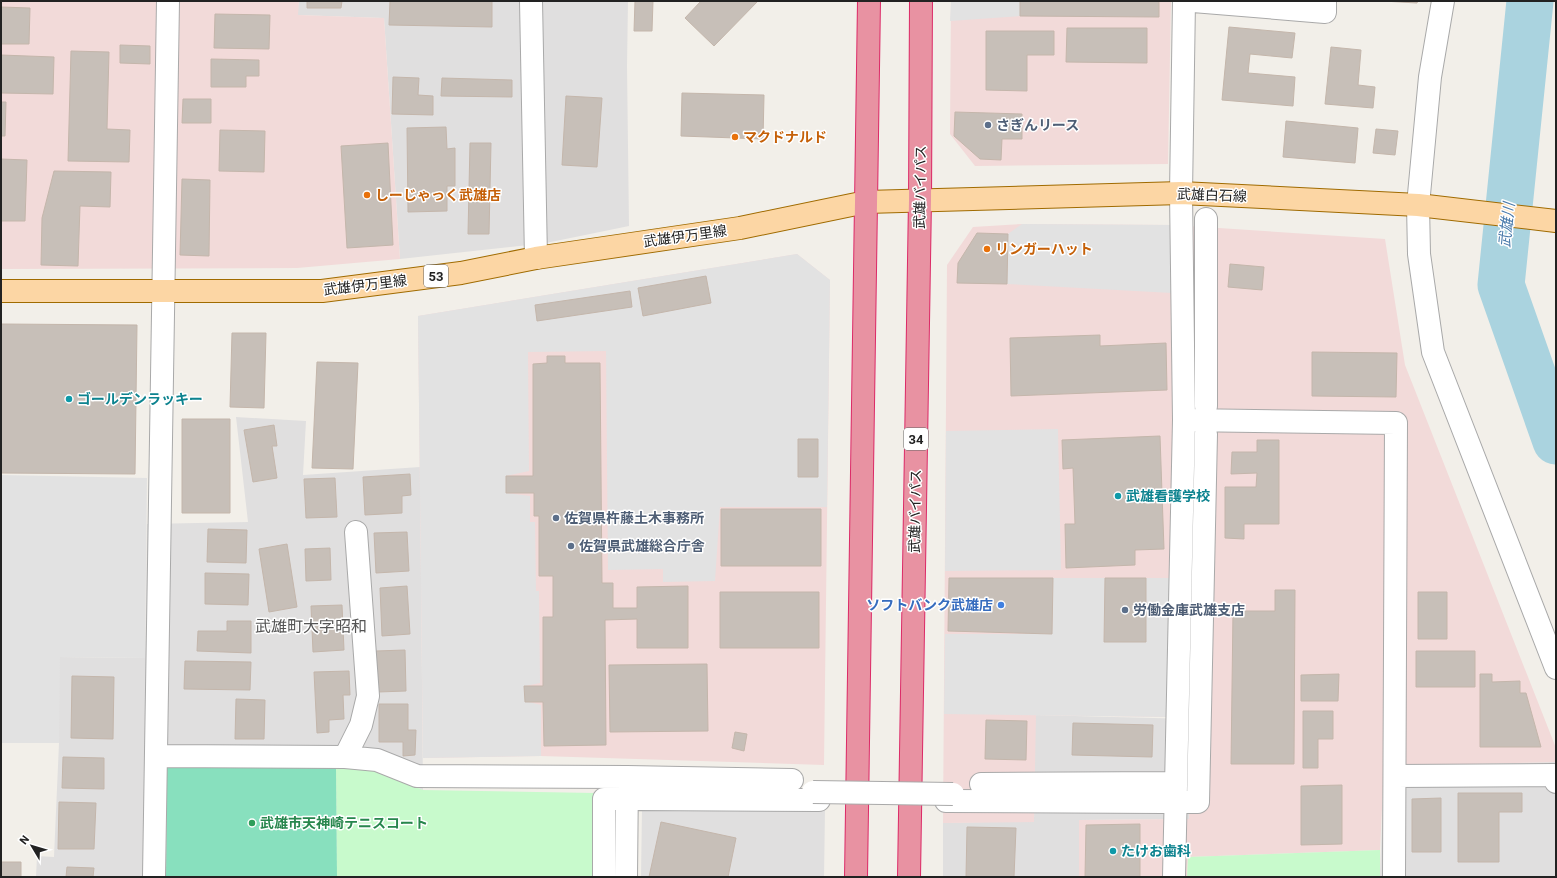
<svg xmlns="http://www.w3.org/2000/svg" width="1557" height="878" viewBox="0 0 1557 878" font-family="Roboto,'Noto Sans JP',sans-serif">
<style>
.residential{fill:#e0dfdf}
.commercial{fill:#f2dad9}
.park{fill:#c8facc}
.pitch{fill:#88e0be}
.parking{fill:#e2e2e2}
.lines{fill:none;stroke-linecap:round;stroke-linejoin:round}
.river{stroke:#aad3df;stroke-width:47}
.building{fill:#c7bfb8;stroke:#c4b6ab}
.minor-casing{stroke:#a9a9a9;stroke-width:24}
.major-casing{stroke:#a06b00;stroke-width:24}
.highway-casing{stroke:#dc2a67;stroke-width:24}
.minor{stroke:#fff;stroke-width:22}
.major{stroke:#fcd6a4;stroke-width:22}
.highway{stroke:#e892a2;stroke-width:22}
.minor-bridge-casing{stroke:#a9a9a9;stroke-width:24;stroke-linecap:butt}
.minor-bridge{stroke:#fff;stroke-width:22}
.service-dot{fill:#5c6f8a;stroke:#fff;stroke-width:1.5}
.food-dot{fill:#e8710a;stroke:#fff;stroke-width:1.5}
.culture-dot{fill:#0f9aa8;stroke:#fff;stroke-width:1.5}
.shop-dot{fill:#3f7fe0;stroke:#fff;stroke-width:1.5}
.leisure-dot{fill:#2e9e5b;stroke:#fff;stroke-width:1.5}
.labels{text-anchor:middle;stroke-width:3;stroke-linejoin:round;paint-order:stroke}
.shield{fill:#fff;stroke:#646464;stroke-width:1}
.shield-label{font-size:13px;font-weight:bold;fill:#222}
.service-label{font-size:14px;font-weight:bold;fill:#4e5e75;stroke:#fff;text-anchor:start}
.food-label{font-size:14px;font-weight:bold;fill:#c56008;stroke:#fff;text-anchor:start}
.street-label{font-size:14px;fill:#222;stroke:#fff}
.culture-label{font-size:14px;font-weight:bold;fill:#0d838f;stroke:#fff;text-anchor:start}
.shop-label{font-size:14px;font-weight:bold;fill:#366cbe;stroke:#fff;text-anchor:end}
.leisure-label{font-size:14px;font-weight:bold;fill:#27864d;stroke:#fff;text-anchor:start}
.water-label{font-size:15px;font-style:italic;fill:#4a7aab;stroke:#fff}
.quarter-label{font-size:16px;fill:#555;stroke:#fff}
</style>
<rect width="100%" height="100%" fill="#f2efe9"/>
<path class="residential" d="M299,1H628L627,66L629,226L546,243L400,259L384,18L297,15Z
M236,417L306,421L303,475L420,467L423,790L367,768L167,767L166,877H36L37,856L54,857L59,743V657L145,658L147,524L248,522Z
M1035,715L1193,719L1189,819L1079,820V877H943V823L1034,821Z
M1556,762V877H1380L1384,766Z
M642,809L825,810L824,877H641Z"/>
<path class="commercial" d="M1,1H299L298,15L384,18L400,259L297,268L1,269Z
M951,1H1171L1168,164L975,166L950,134Z
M1022,224L1173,225L1385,239L1405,365L1556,748V762L1384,766L1380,850L1188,857L1187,877H1079V820L1189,819L1193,719L1172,717L1036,715L1034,822L943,823L947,265L973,227Z
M797,254L830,280L824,765L541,756L423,758L418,316Z"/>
<path class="park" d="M336,768H368L423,790L595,793L593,877H337Z
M1380,850V877H1187L1188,857Z"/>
<path class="pitch" d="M167,767L336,768L337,877H166Z"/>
<path class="parking" d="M951,1H1020V16L950,21Z
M1022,224L1173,225L1172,293L1007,284L1008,234Z
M797,254L830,280L827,507H720L715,581L663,582V569L608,570L606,351L528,352L529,471L506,476V493L530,496V522H535L536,591H539L540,683L525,686V701L541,705V756L423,758L418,316Z
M1058,429L1061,570L945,571L946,431Z
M1,475L147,478L145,658L60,657L59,743H1Z
M1053,578H1105L1104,642H1146V578H1173L1172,717L944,714L945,634H1052Z"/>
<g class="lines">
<path class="river" d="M1530,1L1501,285L1556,441"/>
</g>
<path class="building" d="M307,1H342L341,8H307Z
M390,1H492V27L389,25Z
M635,1H653L652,31H634Z
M701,1H758L714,46L685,18Z
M1020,1H1159V17L1020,16Z
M1383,1H1418L1417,3Z
M1,7L30,8L29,44H1Z
M215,14L270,15L269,49L214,48Z
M1229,27L1295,33L1292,58L1250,54L1248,73L1295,77L1293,106L1222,100Z
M1067,28H1147V63L1066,62Z
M986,31H1054V55H1027V91L986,90Z
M120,45L150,46V64L120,63Z
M1331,47L1361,50L1358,85L1375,87L1373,108L1325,104Z
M71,51L109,52L107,129L130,130L129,162L68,161Z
M1,55L54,57L53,94L1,93Z
M211,59L259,60V76H246V87H211Z
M393,77L419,78L418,95L433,96V115L392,114Z
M442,78L512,80V97L441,96Z
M682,93L764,95L763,139L681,136Z
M566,96L602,98L597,167L562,165Z
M183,99H211V123H182Z
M1,102H6L5,136H1Z
M955,112L1022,114V139H1002L1001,160L980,159L954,136Z
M1286,121L1358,128L1355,163L1283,157Z
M446,127L447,149L455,148V186H447V211L408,212L407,128Z
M1376,129L1398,131L1395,155L1373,153Z
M220,130L265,131L264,172L219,171Z
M388,143L393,245L347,248L341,146Z
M470,143H491L489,234H468Z
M1,159L27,160L25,221H1Z
M54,171L111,172L110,207L80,206L78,266L41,265L42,218Z
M182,179L210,180L209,256L180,255Z
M977,233L1008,234L1007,284L957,283L958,263Z
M1230,264L1264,267L1262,290L1228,287Z
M706,276L711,303L643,316L638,288Z
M630,291L632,307L537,321L535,305Z
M1,324L137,325L135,474L1,473Z
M232,333H266L264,408L230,407Z
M1100,335V346L1166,343L1167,390L1011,396L1010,338Z
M1312,352L1397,353L1396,397L1312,396Z
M547,356H565V363H600L602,583H613V608H637V587L688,586V648H637V619L605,620L606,745L544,746L543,702H525L524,686H543V617H553V576H539V516H534V493H506V476H533V364L547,363Z
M317,362L358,363L353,469L312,468Z
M182,419H230V513H182Z
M274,425L277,446H272L277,478L253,482L244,430Z
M1160,436L1164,549L1135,550V565L1066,568L1065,524H1075L1073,468L1063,469L1062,440Z
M798,439H818V477H798Z
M1257,440H1279V524H1244V539L1225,538V487H1256L1257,473L1231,474L1232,452H1257Z
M410,474L411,495L402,496V513L365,515L363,477Z
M335,478L337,517L306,518L304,479Z
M721,509H821V566H721Z
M208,529L247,530L246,563L207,562Z
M407,532L409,571L376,573L374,533Z
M287,544L297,607L269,612L259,549Z
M330,548L331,580L306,581L305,549Z
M205,573L249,574L248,605L205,604Z
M949,578H1053L1052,634L948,631Z
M1105,578H1146V642H1104Z
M407,586L410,634L382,636L380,588Z
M1275,590H1295L1294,764H1231L1233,611H1275Z
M720,592H819V648H720Z
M1418,592H1447V639H1418Z
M342,605L344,650L313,652L311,606Z
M227,621H251V653L197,651L198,631H227Z
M405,650L406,691L378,692L376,651Z
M1416,651H1475V687H1416Z
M185,661L251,662L250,690L184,689Z
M707,664L708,731L610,732L609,665Z
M349,671L350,695H343L344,719L329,720V732L317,733L314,672Z
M1339,674L1338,701H1301V675Z
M1480,674H1492V682L1520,681V693H1526L1541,747H1480Z
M72,676L114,677L113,739L71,738Z
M236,699L265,700L264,739H235Z
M379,704H408V730H416L415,755L403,756V742H379Z
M1303,711H1333V739H1318V768H1303Z
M986,720L1027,721L1026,760L985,759Z
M1073,723L1153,725L1152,757L1072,755Z
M735,732L747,734L744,751L732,748Z
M63,757L104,758V789L62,788Z
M1342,785V844L1301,845V786Z
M1458,793H1522V812H1499V862H1458Z
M1441,798V852H1412V799Z
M59,802L96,803L94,849H58Z
M661,822L736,838L728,877H649Z
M1140,824V877H1085L1086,825Z
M967,827L1016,828L1014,877H966Z
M1,862H21V877H1Z
M67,867L94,868L93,877H66Z"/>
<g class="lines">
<defs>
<path id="minor" d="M531,1L536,258
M1193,1L1325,12V1
M1443,1L1430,77L1418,205L1419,254L1433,352L1556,668
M1206,219V406
M1184,420L1396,423L1394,877
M156,756L345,757L377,760L417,776L627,777L626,877
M345,757L361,725L368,696L356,532
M1395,776L1554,775L1556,782
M627,777L792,780
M981,784L1175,783
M638,799L819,800
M946,801L1164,802
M1187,802H1198L1206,434
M154,877L168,1
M604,877V799H616
M1174,877L1184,420L1181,193L1184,1"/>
<path id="major" d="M1,291H322L461,273L536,258L740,228L866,202L1181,193L1418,205L1556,221"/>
<path id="highway" d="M856,877L869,1
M909,877L920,200L921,1"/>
</defs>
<use href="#minor" class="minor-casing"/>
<use href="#major" class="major-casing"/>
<use href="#highway" class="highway-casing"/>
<use href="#minor" class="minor"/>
<use href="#major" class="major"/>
<use href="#highway" class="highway"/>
<defs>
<path id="minor-bridge" d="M813,792L953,794"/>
</defs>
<use href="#minor-bridge" class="minor-bridge-casing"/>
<use href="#minor-bridge" class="minor-bridge"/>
</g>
<g class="service-dot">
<circle cx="988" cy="125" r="4"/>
<circle cx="556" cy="518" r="4"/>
<circle cx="571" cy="546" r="4"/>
<circle cx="1125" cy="610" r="4"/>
</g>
<g class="food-dot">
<circle cx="735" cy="137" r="4"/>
<circle cx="367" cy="195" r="4"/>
<circle cx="987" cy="249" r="4"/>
</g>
<g class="culture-dot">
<circle cx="69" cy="399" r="4"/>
<circle cx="1118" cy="496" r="4"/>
<circle cx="1113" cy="851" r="4"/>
</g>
<circle class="shop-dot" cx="1001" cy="605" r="4"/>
<circle class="leisure-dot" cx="252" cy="823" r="4"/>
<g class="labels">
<g class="shield">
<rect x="424" y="265" width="24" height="22" rx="3"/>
<rect x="904" y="428" width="24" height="22" rx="3"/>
</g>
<g class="shield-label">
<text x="436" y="281">53</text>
<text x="916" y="444">34</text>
</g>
<g class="service-label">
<text x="996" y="130">さぎんリース</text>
<text x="564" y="523">佐賀県杵藤土木事務所</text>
<text x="579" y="551">佐賀県武雄総合庁舎</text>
<text x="1133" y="615">労働金庫武雄支店</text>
</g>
<g class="food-label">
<text x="743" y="142">マクドナルド</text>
<text x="375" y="200">しーじゃっく武雄店</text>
<text x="995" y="254">リンガーハット</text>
</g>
<g class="street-label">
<text transform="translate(920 187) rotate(-89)" y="5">武雄バイパス</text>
<text transform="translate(1212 195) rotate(2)" y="5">武雄白石線</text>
<text transform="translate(685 236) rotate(-8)" y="5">武雄伊万里線</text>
<text transform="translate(365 285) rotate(-7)" y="5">武雄伊万里線</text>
<text transform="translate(915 511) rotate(-89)" y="5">武雄バイパス</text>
</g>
<g class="culture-label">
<text x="77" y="404">ゴールデンラッキー</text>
<text x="1126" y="501">武雄看護学校</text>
<text x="1121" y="856">たけお歯科</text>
</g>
<g class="shop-label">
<text x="993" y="610">ソフトバンク武雄店</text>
</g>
<g class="leisure-label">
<text x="260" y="828">武雄市天神崎テニスコート</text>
</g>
<g class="water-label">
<text transform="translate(1507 225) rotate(-84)" y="5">武雄川</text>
</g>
<g class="quarter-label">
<text x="311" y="632">武雄町大字昭和</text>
</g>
</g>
<rect width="1557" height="878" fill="none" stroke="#222222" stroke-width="4"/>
<g transform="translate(32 846) rotate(308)" stroke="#ffffff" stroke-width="3" paint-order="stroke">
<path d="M0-3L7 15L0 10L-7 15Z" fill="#222222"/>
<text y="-6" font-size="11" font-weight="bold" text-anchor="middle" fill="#222222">N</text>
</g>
</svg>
